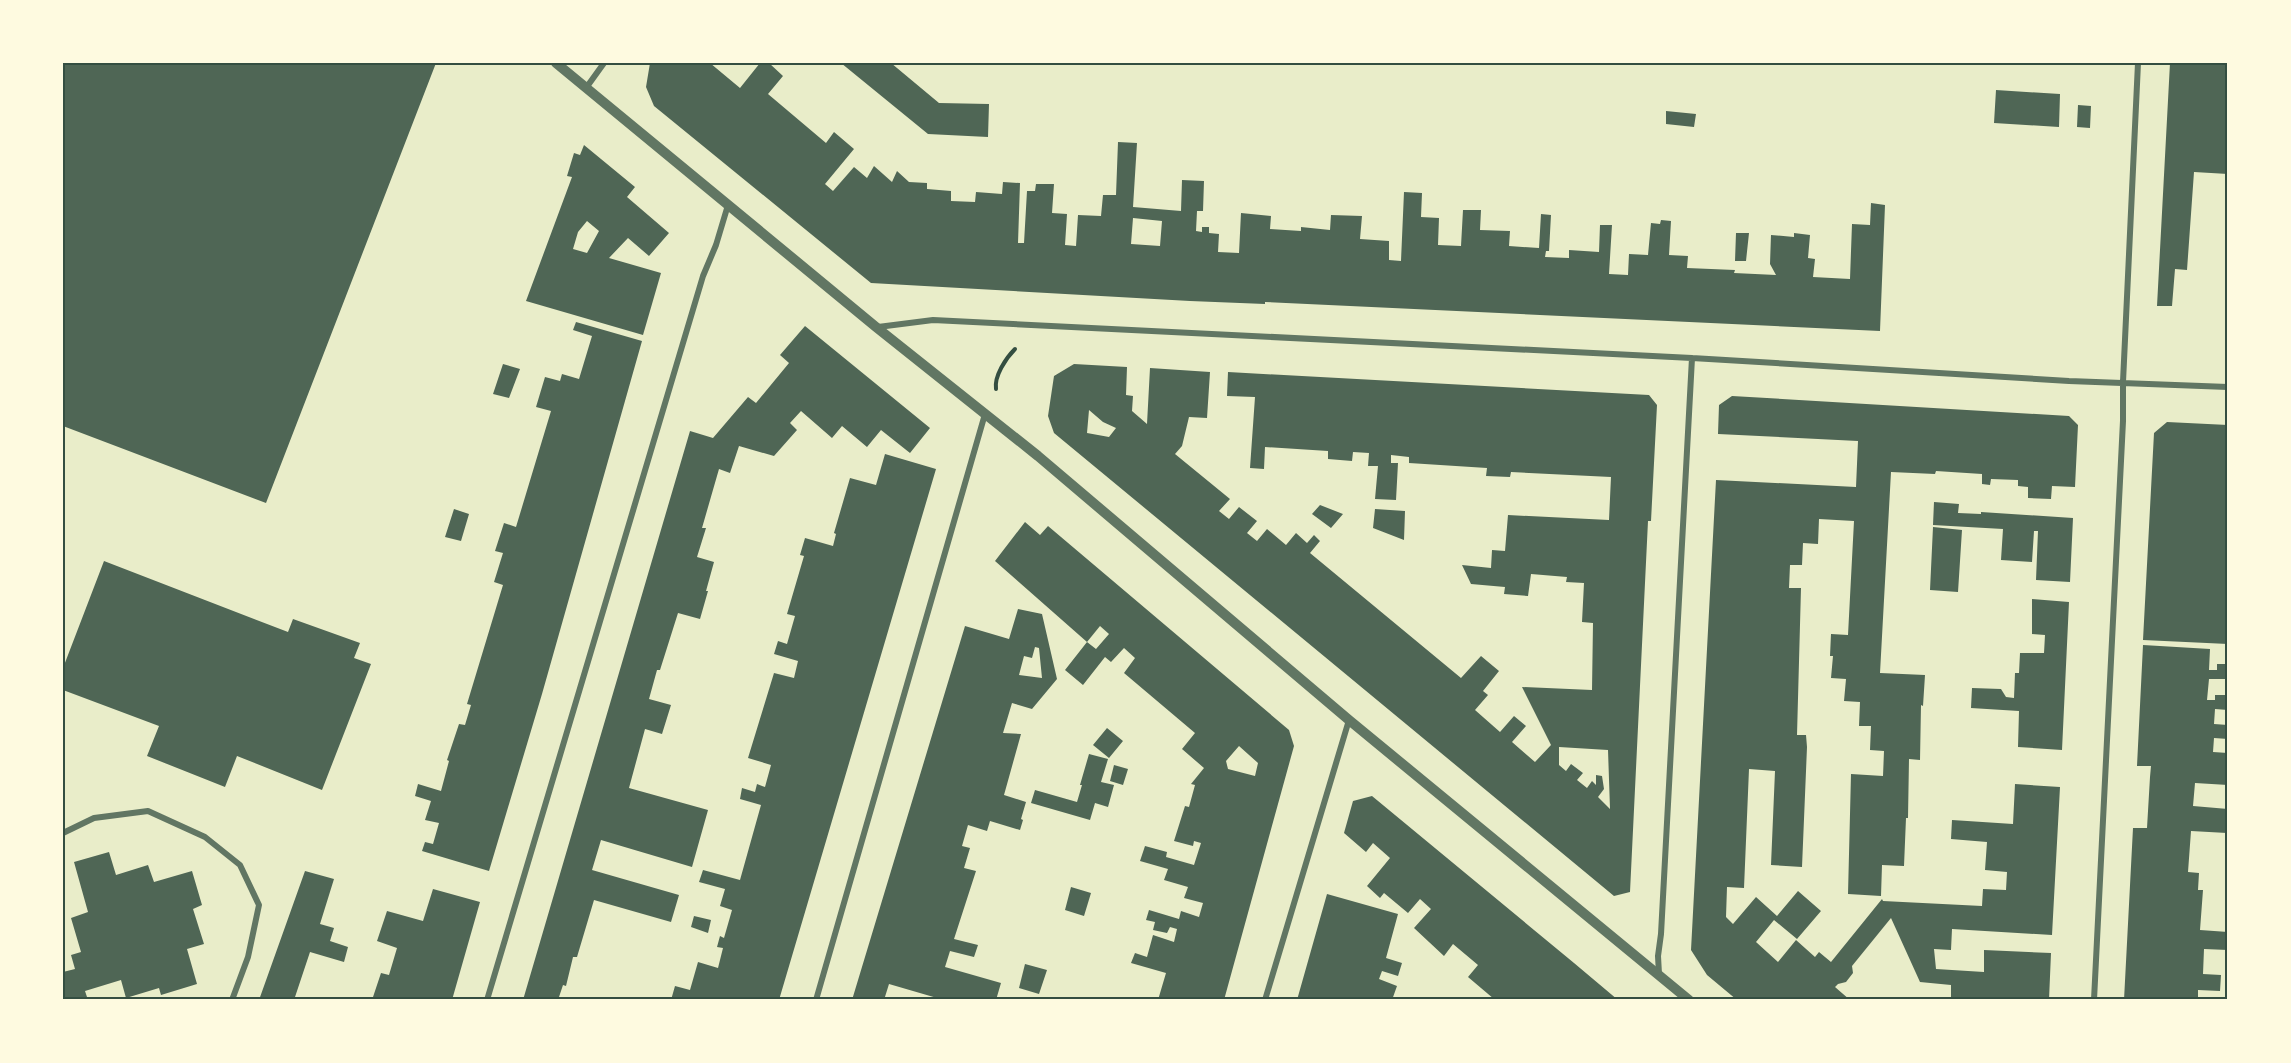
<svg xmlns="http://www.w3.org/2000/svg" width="2291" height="1063" viewBox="0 0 2291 1063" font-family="'PT Sans',sans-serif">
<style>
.building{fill:#4f6655;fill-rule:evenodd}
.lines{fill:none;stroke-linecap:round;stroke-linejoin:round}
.path{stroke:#344e41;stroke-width:4}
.minor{stroke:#617663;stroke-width:6}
.tertiary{stroke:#617663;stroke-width:10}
.neatline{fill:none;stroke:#344e41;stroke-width:2}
</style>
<rect width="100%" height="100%" fill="#e9edc9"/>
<path class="building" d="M63,63H436L266,503L63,426Z
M650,63H710L740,88L760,63H769L783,76L768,94L826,143L834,132L854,149L825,184L833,191L854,167L867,178L874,166L892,182L897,171L909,182L927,183V189L951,191V201L975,202L976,192L1002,194L1003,182L1020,183L1018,243H1024L1027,191H1035L1036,184H1054L1052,213L1067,214L1065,245L1076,246L1078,215L1101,216L1103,195H1116L1118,142L1137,143L1133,207L1181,211L1182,180L1204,181L1203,211H1197L1196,231L1202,232V227H1209V233L1219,234L1218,252L1239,253L1241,213L1271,216L1270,229L1301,231V227L1330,230L1331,215L1362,216L1360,239L1389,241V260L1401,261L1404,192L1422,193L1421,217L1439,218L1438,245L1461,246L1463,210H1481L1480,230L1510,231L1509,246L1539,248L1541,214L1551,215L1549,251H1546L1545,257L1569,258V250L1599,252L1600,225H1612L1609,274L1628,275L1629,254L1648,255L1651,223L1660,224L1661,220L1671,221L1669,255L1688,256L1687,268L1735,270L1734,273L1776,275L1770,264L1771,235L1794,237V233L1810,235L1808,258L1815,259L1813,277L1850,279L1852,224L1870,225L1871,203L1885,205L1880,331L1265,302V304L1190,301L871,283L654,106L646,87ZM1133,218L1162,221L1160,246L1131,244Z
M841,63H891L939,103L989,104L988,137L928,134Z
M2170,63H2228V174L2194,172L2187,270L2175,269L2172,306H2157Z
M1996,90L2060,94L2059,127L1994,123Z
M2078,105L2091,106L2090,128L2077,127Z
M1666,111L1696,114L1694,127L1666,124Z
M584,145L635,187L627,197L669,233L649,256L628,238L609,258L661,273L643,335L526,301L572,177L567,176L574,153L580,155ZM587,221L599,231L587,253L573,249L578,232Z
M1736,233H1749L1746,261H1735Z
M576,322L642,341L542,694L489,871L422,851L425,842L433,844L439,823L425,820L431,801L415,796L418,784L441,791L449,761L447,760L459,724L465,725L471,705L467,704L503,585L494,582L503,553L495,551L504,523L516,527L551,411L536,407L545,377L560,381L562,374L579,379L592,336L573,330Z
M805,326L930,428L910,453L881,430L867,447L842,426L832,438L801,411L790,423L797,430L774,456L739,446L730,473L719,469L702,528H706L697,557L714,562L706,591H708L700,619L678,613L660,670H657L649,699L671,705L662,734L645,729L629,788L708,810L692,867L601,840L592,870L679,895L671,922L594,900L577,957H573L566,986L563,985L558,1000H523L690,431L713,438L748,397L756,403L789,363L780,355Z
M503,364L520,369L509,398L493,394Z
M1074,364L1127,367L1126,395L1133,396L1132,411L1147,424L1150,368L1210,372L1207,418L1189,417L1182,446L1175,454L1230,499L1219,511L1229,519L1239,507L1257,521L1247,533L1257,541L1267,529L1286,545L1296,533L1307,543L1314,535L1320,541L1310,553L1461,678L1481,656L1499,671L1483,691L1488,695L1475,710L1500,732L1514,716L1526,726L1512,742L1535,762L1551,745L1522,687L1592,690L1593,623L1582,622L1584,583L1566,582L1567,577L1531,574L1528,596L1504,594L1505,587L1471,584L1462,565L1491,568L1492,550L1505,551L1508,515L1609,520L1611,477L1511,472L1510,477L1486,476L1487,468L1409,463V457L1391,455V463H1398L1396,500L1375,499L1378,466H1368L1369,453L1353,452L1352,461L1328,459V451L1265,447L1264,469L1250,468L1255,397L1227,396L1228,372L1649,395L1657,405L1651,521H1648L1630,892L1614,896L1054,433L1048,416L1054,376ZM1089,410L1103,422L1116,428L1109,437L1087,433ZM1559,747L1608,750L1610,809L1598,797L1604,789L1602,776L1596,775V785L1592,781L1587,788L1577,780L1583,773L1571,764L1566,771L1559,765Z
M1732,396L2069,416L2078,425L2075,487L2052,486L2051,499L2028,498V487L2018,486V480L1991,479L1990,485L1982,484V474L1936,471L1935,474L1891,472L1880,673L1925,675L1923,706L1921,705L1920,760L1909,759L1908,818H1906L1904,866L1882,865L1881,896L1848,894L1851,774L1883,776L1884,751L1870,750L1871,726H1859L1860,702L1844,701L1846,679L1831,678L1833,656H1830L1831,634L1848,635L1854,521L1819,519L1818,544L1803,543L1802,565H1790L1789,588H1801L1797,735H1806L1807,747L1802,867L1771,865L1775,771L1749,769L1744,888L1727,887L1726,917L1733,924L1756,897L1777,916L1798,891L1821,911L1797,939L1774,920L1756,942L1778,962L1796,940L1815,957L1819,952L1831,962L1882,899L1883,901L1982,906L1983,889L2006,890L2007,872L1985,870L1987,842L1951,839L1952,820L2013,824L2015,784L2060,787L2052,935L1952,929L1951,950L1934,949L1936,969L1984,972V950L2051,953L2049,1000H1951V985L1920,982L1891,918L1852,966L1853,973L1846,982L1838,984L1835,987L1850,1000H1737L1707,975L1691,950L1716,480L1856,487L1858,441L1718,434L1719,405Z
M2167,422L2228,425V644L2143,640L2154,433Z
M885,454L936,469L779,1000H671L675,986L690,990L698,962L718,968L723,948L717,947L720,936L724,938L732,910L720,906L725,889L699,882L703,870L740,880L761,805L740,799L742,788L755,792L757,784L765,787L771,765L748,758L774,673L794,678L798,661L774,654L778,641L787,644L795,616L787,614L804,556L800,555L805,538L833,546L836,534L834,533L850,478L876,485Z
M1934,502L1959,504L1958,513L1981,514V512L2073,518L2070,582L2036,580L2038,531H2034L2032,562L2001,560L2003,529L1933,525Z
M1320,505L1343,514L1331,528L1312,514Z
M454,509L469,514L461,541L445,537Z
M1375,509L1405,511L1404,540L1373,528Z
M1025,522L1040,535L1048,526L1289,730L1294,746L1224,1000H1158L1166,973L1131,963L1135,953L1147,957L1153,935L1174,942L1177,929L1170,927L1167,933L1153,930L1155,922L1146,920L1149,910L1179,919L1181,911L1199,917L1203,903L1184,898L1188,887L1164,880L1168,869L1140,861L1145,846L1167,852L1166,857L1194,865L1201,843L1194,841L1193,846L1174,841L1185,806L1189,807L1195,785L1191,784L1204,768L1182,749L1195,733L1124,673L1135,658L1124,648L1111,662L1105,657L1083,685L1065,670L1087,642L1096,649L1109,634L1100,626L1087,642L995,561ZM1239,746L1258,763L1255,776L1228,769L1226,761Z
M1933,527L1962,530L1958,592L1930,590Z
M104,561L288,632L293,619L360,643L354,658L371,664L322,790L237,756L225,787L147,756L159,726L63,690V668Z
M2032,599L2069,602L2062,750L2018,747L2019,711L1971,708L1972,688L2001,689L2006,697L2014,698L2015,673H2019L2020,653H2044L2045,635L2032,634Z
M1018,609L1042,614L1057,679L1032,709L1012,703L1003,733L1021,734L1004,795L1026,802L1021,819L1023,820L1020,830L990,821L987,831L968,825L962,846L970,848L964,868L976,871L954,939L978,945L974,957L950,951L945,967L1001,983L996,1000H968L956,997L937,998L889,984L884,1000H852L965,626L1009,639ZM1035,647L1039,648L1042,678L1019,675L1024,656L1032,658Z
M2143,645L2210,649L2209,670H2217V664H2228V679H2209L2207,700H2215V695H2228V710L2215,709L2214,724L2228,725V739L2214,738L2213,752L2228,753V785L2195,783L2193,806L2228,809L2227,833L2191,831L2188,872L2199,873L2198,890H2203L2200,930L2228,932V950L2204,949L2203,974L2221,975L2220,991L2198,990V1000H2124L2133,828H2147L2150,777L2151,766H2137Z
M1107,728L1123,741L1109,758L1093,745Z
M1089,754L1108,759L1101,782L1114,785L1108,807L1095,803L1090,820L1031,803L1035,790L1077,802L1082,785H1080Z
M1114,765L1128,769L1123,785L1110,781Z
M1372,796L1574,963L1618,1000L1494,999L1468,977L1478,965L1453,944L1444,956L1414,928L1431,909L1420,899L1408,913L1384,893L1380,898L1367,886L1390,858L1373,843L1366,852L1344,833L1353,801Z
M109,852L116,875L148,865L154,882L192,871L202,905L193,909L204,944L187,949L197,984L161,995L159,988L126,998L121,980L85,991L88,1000H63V972L75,969L71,955L81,952L71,918L88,912L74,862Z
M305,871L334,879L320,924L334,928L330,941L348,947L344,962L310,952L294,1000H259Z
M1071,887L1091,893L1084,916L1065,910Z
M433,889L480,902L452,1000H372L381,973L389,975L397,948L377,941L387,911L423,921Z
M1327,894L1398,914L1386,958L1402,963L1398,976L1382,971L1379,979L1397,986L1392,1000H1297Z
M694,916L711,920L708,933L691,927Z
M1025,964L1047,970L1039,994L1019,988Z"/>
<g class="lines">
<path class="path" d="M996,389C994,376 1006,358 1015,349"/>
<path class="minor" d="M586,88L604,63
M878,327L933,320L1692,358L2069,381L2228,387
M63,833L94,818L148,811L205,837L240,865L259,905L248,957L232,1000
M1659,974L1658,956L1661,934L1692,358
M487,1000L703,276L716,245L728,205
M816,1000L985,414
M1265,1000L1349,720
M2094,1000L2123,421V382L2138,63"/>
<path class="tertiary" d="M556,63L876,327L1038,456L1349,720L1689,1000"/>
</g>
<rect width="2291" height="1063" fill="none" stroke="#fefae0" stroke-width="129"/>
<rect x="64" y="64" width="2162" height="934" class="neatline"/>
</svg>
